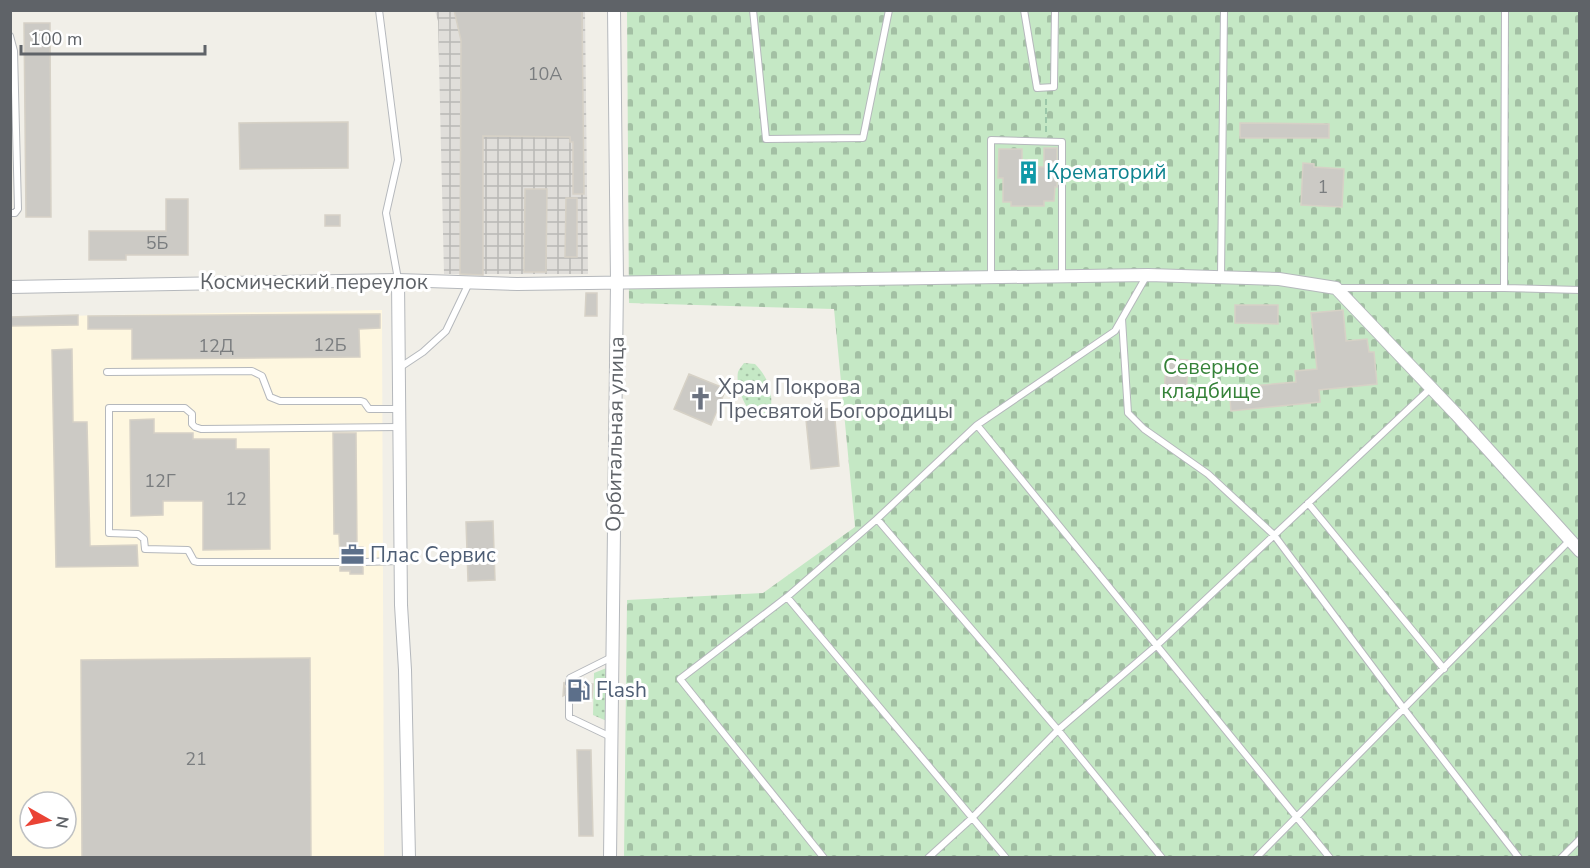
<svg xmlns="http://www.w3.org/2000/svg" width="1590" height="868" viewBox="0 0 1590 868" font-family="'Nunito Sans',sans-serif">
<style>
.commercial{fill:#fef7e0;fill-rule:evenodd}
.industrial{fill:url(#industrial-grid)}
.grass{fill:url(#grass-dots)}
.cemetery{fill:url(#cemetery-stones)}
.building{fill:#cccac5;stroke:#d6d1c6;stroke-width:1.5}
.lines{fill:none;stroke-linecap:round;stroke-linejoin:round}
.service-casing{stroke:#b5b8bc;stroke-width:8}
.minor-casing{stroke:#b5b8bc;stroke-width:14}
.path{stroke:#9cc7a9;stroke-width:2;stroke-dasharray:6 3;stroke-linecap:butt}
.service{stroke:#fff;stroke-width:6}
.minor{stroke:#fff;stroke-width:12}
.labels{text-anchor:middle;stroke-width:6;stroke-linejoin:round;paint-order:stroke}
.number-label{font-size:18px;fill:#7a7d7f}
.culture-label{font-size:21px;fill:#0d838f;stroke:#fff;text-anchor:start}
.street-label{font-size:21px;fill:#5f6368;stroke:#fff}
.park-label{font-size:21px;fill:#348238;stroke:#fff}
.worship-label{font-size:21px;fill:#5b616d;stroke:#fff;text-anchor:start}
.service-label{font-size:21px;fill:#4e5e75;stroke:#fff;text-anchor:start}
</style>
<defs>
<pattern id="industrial-grid" width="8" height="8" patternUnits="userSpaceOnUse" patternTransform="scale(1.5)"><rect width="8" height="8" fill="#e0deda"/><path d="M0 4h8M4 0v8" fill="none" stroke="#b9b8b5"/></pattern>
<pattern id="grass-dots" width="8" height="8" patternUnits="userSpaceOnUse" patternTransform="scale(1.5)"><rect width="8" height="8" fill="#c5e8c5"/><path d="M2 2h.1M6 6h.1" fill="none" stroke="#a3c0a4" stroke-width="1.8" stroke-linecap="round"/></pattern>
<pattern id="cemetery-stones" width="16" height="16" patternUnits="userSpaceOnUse" patternTransform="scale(1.5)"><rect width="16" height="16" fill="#c5e8c5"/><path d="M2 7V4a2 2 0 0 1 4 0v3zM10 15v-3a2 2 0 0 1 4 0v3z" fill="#a3c0a4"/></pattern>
</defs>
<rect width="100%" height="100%" fill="#f1efe8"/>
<path class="commercial" d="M382,310L384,857H11L10,317ZM30,802H66V838H30Z"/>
<path class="industrial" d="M435,11H585L588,274H444L438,21Z"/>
<path class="grass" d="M744,363L755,364C769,378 775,396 769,415L761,419C747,416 735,386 738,372C739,369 742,366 744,363Z
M609,667V722L593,715L594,673Z"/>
<path class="cemetery" d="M627,11H1579V857L624,858L627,600L763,593L855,527L834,309L629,303Z"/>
<path class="building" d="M454,10H582L584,194H573V142H570V137L483,136V275L460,274L461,40Z
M24,23H50L51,217H26Z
M348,122V168L240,169L239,123Z
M1240,123L1329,124V138H1240Z
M1044,148H1057V187H1055L1054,201H1044V206H1011V202H1003V178H998L999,149H1022V166L1044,167Z
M1303,163L1314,164V167L1344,169L1342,207L1301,205Z
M525,189H547L546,272H524Z
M566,198H577V257H565Z
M166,199H188V255H126V260H89V231H166Z
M325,215H340V226H325Z
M586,293H597V316H585Z
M1235,305H1278V324L1235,323Z
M1343,310L1346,341L1367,339L1369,352H1374L1377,384L1319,390L1320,402L1231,411L1229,388L1296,382L1295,371L1317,369L1311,313Z
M380,314V328L359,329L360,357L132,359V329H88V316Z
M78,315V325L10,326V317Z
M72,349L73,422H87L90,546L137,545L138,566L56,567L52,350Z
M1166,359L1188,360L1186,401L1164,400Z
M689,374L726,389L711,425L674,409Z
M834,408L839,466L811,469L805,410Z
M154,419V433H193V439H236V449H269L270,549L203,550V501H163V515L131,516L130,420Z
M333,433H356L357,547H363V557L359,559L358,563L363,567V574H350V571H340V567L344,565L345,561L340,557L339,534H334Z
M493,521L495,580L468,581L466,522Z
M310,658L311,858H82L81,660Z
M564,682L565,687L569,688L573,687L574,683L593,684L592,698L574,697L570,692L563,696Z
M577,750H591L593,836H579Z"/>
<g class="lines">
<defs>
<path id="service" d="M379,10L398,160L386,213L398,279
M753,10L766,139L863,138L889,10
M1024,10L1037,88L1054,87L1055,10
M10,36L14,51L18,209L15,213H10
M991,277V140L1062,142V276
M1221,277L1224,10
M1336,288H1504L1580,290
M1504,288L1505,10
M1122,319L1128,413L1144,429L1208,474L1274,535L1404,709L1519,858
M399,368L423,352L446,331L469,283
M107,372L252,371L262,376L270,397L280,401H361L364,402L369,409H399
M977,425L1330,858
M1308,503L1444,669
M877,519L1058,730L1162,858
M340,562H198L194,561L188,550L145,549L144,539L138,534L109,533V408H185L192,414V424L195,427L201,429L399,427
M363,562L401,561
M787,597L1006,858
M569,683L570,678L612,657
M569,697V717L611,737
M824,858L680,679L787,597L877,519L977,425L1115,331L1147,275
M928,858L971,819L1058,730L1156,646L1431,388
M1256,858L1570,540
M1561,858L1580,839"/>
<path id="minor" d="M398,280L401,605L405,670L409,858
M10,287L398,280L517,284L1148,275L1279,279L1336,288L1456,414L1580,551
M610,858L617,282L614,10"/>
</defs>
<use href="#service" class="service-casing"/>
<use href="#minor" class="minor-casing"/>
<path class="path" d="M1046,132V96"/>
<use href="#service" class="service"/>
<use href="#minor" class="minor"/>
</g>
<defs>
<symbol id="building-bare" viewBox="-9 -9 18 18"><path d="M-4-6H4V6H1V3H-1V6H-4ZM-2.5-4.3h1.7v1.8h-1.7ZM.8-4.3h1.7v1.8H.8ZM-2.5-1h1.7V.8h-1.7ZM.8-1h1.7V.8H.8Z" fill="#0f9aa8" stroke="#fff" stroke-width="2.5" paint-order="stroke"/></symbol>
<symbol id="church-bare" viewBox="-9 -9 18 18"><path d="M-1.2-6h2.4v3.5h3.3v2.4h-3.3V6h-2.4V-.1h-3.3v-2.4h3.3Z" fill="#6b7280" stroke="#fff" stroke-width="2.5" paint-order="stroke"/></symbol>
<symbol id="office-bare" viewBox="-9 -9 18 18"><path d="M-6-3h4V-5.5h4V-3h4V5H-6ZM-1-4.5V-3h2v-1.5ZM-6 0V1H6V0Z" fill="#5c6f8a" stroke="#fff" stroke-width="2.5" paint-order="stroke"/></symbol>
<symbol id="fuel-bare" viewBox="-9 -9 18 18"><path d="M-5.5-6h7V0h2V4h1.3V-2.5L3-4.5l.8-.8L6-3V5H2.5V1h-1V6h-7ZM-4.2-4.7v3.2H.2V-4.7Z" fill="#5c6f8a" stroke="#fff" stroke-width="2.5" paint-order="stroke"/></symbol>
</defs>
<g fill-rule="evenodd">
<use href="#building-bare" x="1012" y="156" width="33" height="33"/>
<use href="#church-bare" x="684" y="382" width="33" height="33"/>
<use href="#office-bare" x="336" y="538" width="33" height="33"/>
<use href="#fuel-bare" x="562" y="674" width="33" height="33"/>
</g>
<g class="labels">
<g class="number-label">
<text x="545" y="80">10А</text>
<text x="1323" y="193">1</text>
<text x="157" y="249">5Б</text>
<text x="330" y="351">12Б</text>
<text x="216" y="352">12Д</text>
<text x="160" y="487">12Г</text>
<text x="236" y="505">12</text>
<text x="196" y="765">21</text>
</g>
<g class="culture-label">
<text x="1046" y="179">Крематорий</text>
</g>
<g class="street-label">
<text x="314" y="289">Космический переулок</text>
<text transform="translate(615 434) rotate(-89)" y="7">Орбитальная улица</text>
</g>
<g class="park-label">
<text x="1211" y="374">Северное<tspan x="1211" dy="24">кладбище</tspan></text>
</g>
<g class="worship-label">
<text x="718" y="394">Храм Покрова<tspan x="718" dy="24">Пресвятой Богородицы</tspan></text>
</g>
<g class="service-label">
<text x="370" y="562">Плас Сервис</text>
<text x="596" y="697">Flash</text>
</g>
</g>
<rect width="1590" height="868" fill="none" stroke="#5f6368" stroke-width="24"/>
<g transform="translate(48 820) rotate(99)"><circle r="28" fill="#ffffff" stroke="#bfc1c3" stroke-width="1.5"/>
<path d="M0-4.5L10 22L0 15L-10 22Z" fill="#ea4335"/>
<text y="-9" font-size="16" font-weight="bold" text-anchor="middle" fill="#5f6368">N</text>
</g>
<path d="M21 45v9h184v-9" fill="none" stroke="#5f6368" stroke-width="3"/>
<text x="30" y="45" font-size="18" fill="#5f6368" stroke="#ffffff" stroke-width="4.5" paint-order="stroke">100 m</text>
</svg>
